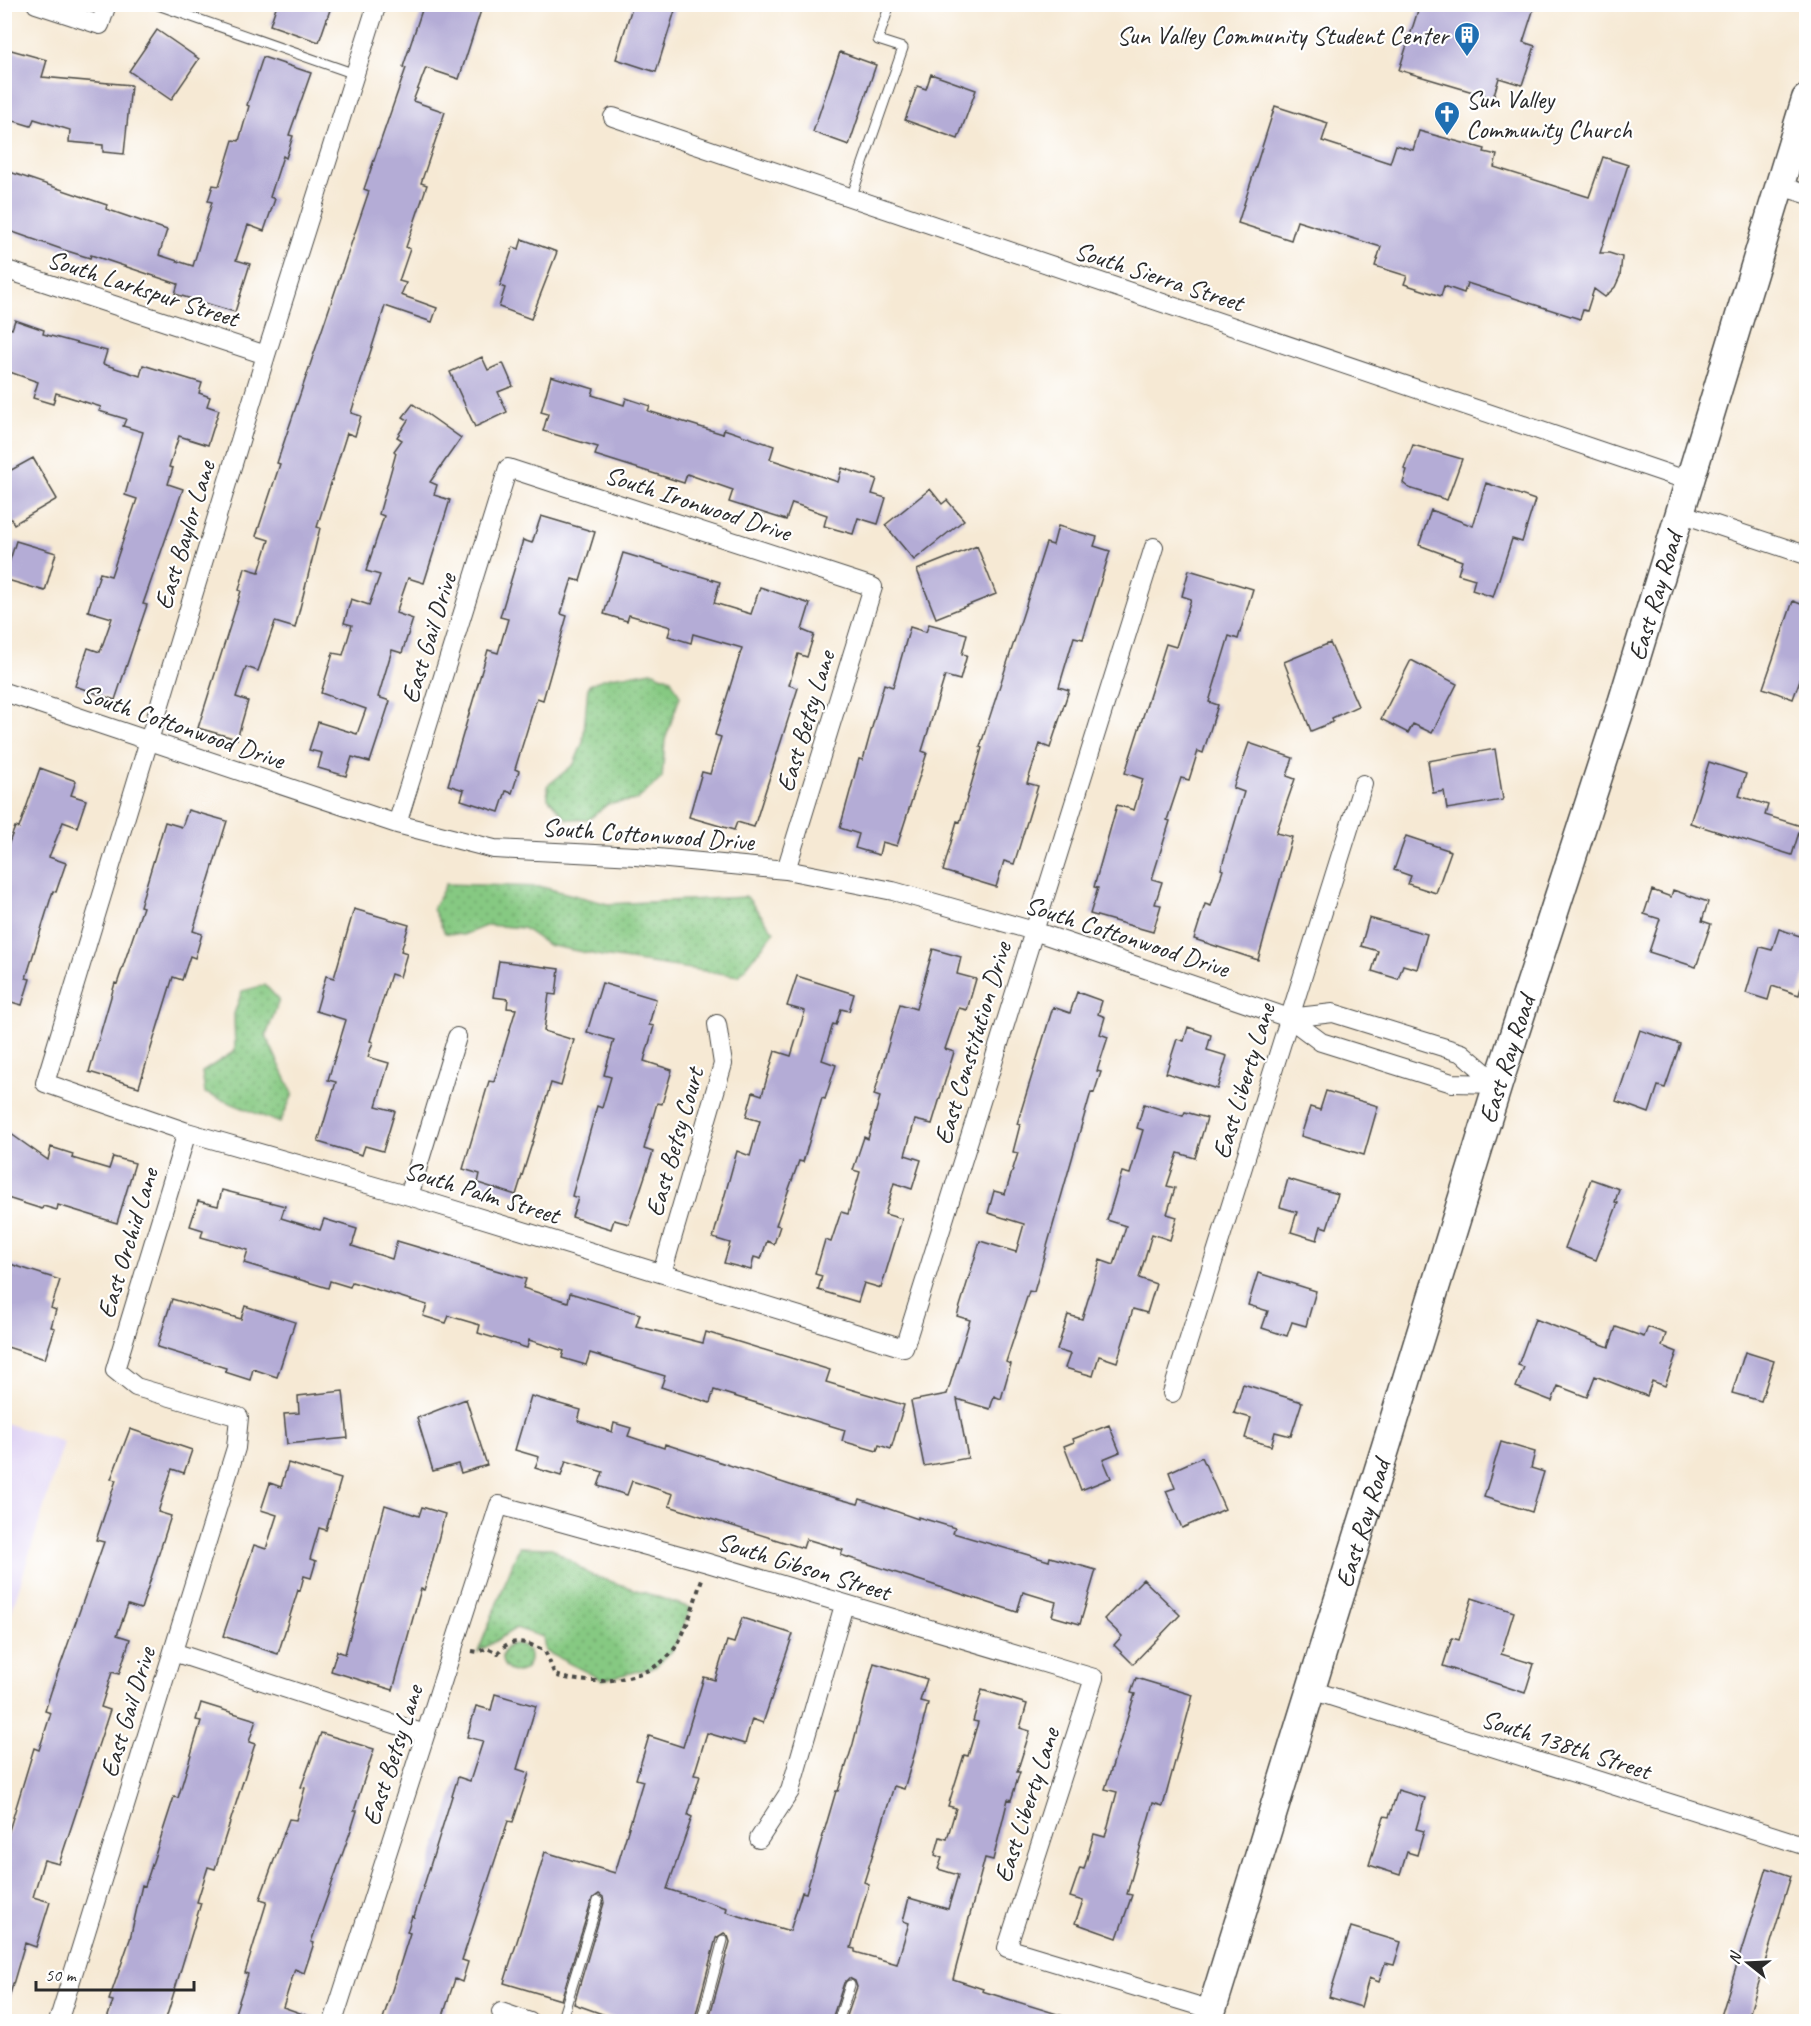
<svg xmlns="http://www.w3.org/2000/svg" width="1811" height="2026" viewBox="0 0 1811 2026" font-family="Caveat,sans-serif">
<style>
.built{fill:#e0d4f4}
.park{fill:url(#park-dots);stroke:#587a56;stroke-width:1.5}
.building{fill:#b4acd6}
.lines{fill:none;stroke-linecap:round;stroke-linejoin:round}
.lane-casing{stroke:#494844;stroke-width:11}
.street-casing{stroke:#494844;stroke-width:20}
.primary-casing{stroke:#494844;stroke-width:31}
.path{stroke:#494844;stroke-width:4;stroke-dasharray:4.5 4.5;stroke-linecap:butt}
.lane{stroke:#fff;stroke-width:9}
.street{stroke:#fff;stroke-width:18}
.primary{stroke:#fff;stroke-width:28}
.labels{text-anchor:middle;stroke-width:4.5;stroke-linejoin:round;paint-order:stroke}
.poi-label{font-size:26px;fill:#2b2b2b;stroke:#fff;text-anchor:end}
.street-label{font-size:26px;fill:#2b2b2b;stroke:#fff}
</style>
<defs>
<pattern id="park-dots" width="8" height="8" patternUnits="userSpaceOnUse" patternTransform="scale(1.5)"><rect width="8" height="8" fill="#86c982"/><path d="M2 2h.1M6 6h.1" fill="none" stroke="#6ea36b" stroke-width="1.8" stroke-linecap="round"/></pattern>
</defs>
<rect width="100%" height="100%" fill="#fff"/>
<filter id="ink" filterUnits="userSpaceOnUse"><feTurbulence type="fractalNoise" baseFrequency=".0167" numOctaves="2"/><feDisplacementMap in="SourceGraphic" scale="12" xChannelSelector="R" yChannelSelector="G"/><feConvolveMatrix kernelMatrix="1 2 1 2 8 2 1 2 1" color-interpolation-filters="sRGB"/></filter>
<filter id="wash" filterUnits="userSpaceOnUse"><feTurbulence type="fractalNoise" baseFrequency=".008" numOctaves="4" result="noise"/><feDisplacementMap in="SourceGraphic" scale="24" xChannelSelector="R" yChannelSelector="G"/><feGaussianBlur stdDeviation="1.35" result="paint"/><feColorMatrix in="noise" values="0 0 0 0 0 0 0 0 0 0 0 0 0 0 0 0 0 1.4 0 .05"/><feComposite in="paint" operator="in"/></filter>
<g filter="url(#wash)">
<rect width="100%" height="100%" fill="#f6e9d4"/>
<path class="built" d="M5,1423L64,1442L5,1633L4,1423Z"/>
<path class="park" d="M651,671L671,679L680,696L665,740L662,778L637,800L608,804L588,820L567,819L548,798L547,786L574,764L583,742L588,686C608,673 628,677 651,671Z
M446,884L542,887L608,904L747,897L774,932L739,976L602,956L548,945L523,928L488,925L463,935L445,933L433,909Z
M265,985L279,1000L266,1036L293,1094L280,1123L205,1093L202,1072L235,1051L234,1014L242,991Z
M519,1547L552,1548L591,1575L691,1608L672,1651L655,1667L602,1680L545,1651L543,1637L516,1628L478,1652Z
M502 1658a14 14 0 1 1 28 0a14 14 0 1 1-28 0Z"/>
<g id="blocks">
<path class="building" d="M277,4H332L319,42L270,25Z
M424,4H483L459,79L426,68L413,101L445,112L421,183L427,185L406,247L410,249L399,281L406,283L401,295L437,308L432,322L385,306L351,413L361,416L355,436L347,433L317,527L320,528L295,628L275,622L258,671L246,667L236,697L248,701L237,739L198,728L241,591L239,590L245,568L259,572L269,540L256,536L280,464L277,463L285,439L369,191L364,189L406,68L403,67Z
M633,4H677L656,72L616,59Z
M1420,4H1524L1534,8L1523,42L1535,46L1522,85L1499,78L1493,98L1399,70Z
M157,30L199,59L171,100L129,71Z
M4,48L47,60L42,77L131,85L124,154L103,152V145L69,142L70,130L34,119L31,126L4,118Z
M840,52L876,65L849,145L813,132Z
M263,57L311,73L289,135L293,136L286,158L283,156L270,197L275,199L264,231L248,225L236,260L250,264L235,312L175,294L178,284L91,255L90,258L64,250L4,229V170L107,205L106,209L167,230L159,255L193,266L212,202L208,201L213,185L219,186L233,140L239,141L249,106L247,105Z
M931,74L976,90L958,139L905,120L917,86L926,89Z
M1275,106L1328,123L1322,141L1390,163L1396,145L1413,150L1419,131L1485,149L1484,152L1497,155L1494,167L1589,197L1603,157L1628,165L1600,253H1609L1622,257L1620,276L1615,287L1605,297L1594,289L1587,311L1583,310L1580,319L1467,283L1464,293L1444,286L1441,296L1404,284L1407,276L1375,266L1381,247L1297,221L1291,240L1238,223Z
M522,239L557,252L531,319L499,307L505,288L500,286L513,247L519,249Z
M15,320L44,330L43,334L107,351L103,364L140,376L143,365L202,383L199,393L210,397L207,406L219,410L208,445L179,436L169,467L173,468L168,484L183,489L143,604L147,605L115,700L75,686L88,648L100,652L112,618L88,611L100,573L111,576L137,499L125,495L143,432L123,426L126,419L99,411L101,407L56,393L53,404L33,398L38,382L4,370V326L12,329Z
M482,357L488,370L503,363L513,386L498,392L507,412L475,427L450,372Z
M551,376L594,389L592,395L624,405L626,398L650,406L648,411L723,434L724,429L774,446L770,459L838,482L842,468L877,479L872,494L886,498L878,524L858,518L853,534L824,526L827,515L792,503L786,520L729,502L733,490L687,474L684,483L595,455L598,447L543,431L548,414L541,412Z
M413,404L461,438L430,482L437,485L434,495L450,500L424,583L408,578L396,613L413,619L402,653L392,650L378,697L390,701L370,762L352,757L346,776L318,768L322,753L309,750L318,722L357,734L366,709L321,693L333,653L343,655L352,625L344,623L351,599L369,605L380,575L366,571L384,516L379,514L396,453L394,451L402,440L397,437L408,420L403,417Z
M1413,445L1462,459L1447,500L1409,488L1403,483L1407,470L1404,469Z
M33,458L57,499L14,524L4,508V474Z
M1486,483L1535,500L1522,542L1512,539L1493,597L1472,590L1475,579L1458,574L1462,561L1419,545L1431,510L1473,526Z
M930,489L942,504L947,500L964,520L914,560L885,525Z
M541,516L595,532L580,581L572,579L561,614L567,616L543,700L537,698L515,769L519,771L512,793L506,791L499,812L461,800L464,790L448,785L488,650L498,653L508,619L500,617L523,540L532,543Z
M1058,526L1097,537L1094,546L1110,551L1083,639L1074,637L1059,687L1069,690L1050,748L1040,744L1027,783L1038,786L1014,864L1004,861L996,887L943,871L957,821L960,822L982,748L980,747L1046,543L1053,545Z
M16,541L56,553L45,591L4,579Z
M977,546L996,594L936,618L917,570Z
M623,553L720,582L714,603L751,614L760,587L810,604L802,630L814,635L807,657L798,654L789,685L798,688L754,827L737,822L734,830L689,817L702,772L710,774L721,737L715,735L742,648L693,634L691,643L668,636L671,627L629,615L627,621L604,614Z
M1189,570L1253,589L1238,639L1229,636L1209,702L1218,705L1203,753L1198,751L1189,780L1181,778L1167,820L1170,821L1152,879L1162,882L1155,904L1161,905L1153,932L1090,914L1098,888L1094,887L1117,805L1134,810L1143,779L1125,773L1166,644L1176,647L1191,599L1182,596Z
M1793,601L1806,606V663L1793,699L1763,688Z
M929,624L967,634L962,654L967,655L960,680L945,676L922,751L927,753L897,846L882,842L879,855L855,848L859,834L840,828L859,759L863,760L884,684L893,687L910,627L926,632Z
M1330,643L1358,706L1332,718L1333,722L1311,731L1284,662Z
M1411,660L1457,684L1432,733L1413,724L1408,733L1381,719Z
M1249,743L1293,758L1287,776L1295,779L1276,833L1292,837L1258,960L1194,939L1205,904L1211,906L1223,870L1221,869L1244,792L1233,788Z
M1495,749L1503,800L1447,809L1444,791L1433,793L1428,761Z
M1709,762L1746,774L1739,796L1768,805L1765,815L1801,826L1792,855L1690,823Z
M40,768L76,781L71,795L86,800L77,827L63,822L49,857L66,863L56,892L53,891L26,978L30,979L22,1005L4,1000V856L15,827L19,828Z
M188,810L227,821L193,931L202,934L195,958L190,956L182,980L173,977L139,1087L89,1072L115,983L117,984L143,907L140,906L165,822L182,827Z
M1406,836L1451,851L1436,893L1408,884L1411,876L1394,870Z
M1652,890L1671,897L1673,890L1708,902L1702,921L1711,924L1696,967L1649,952L1660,919L1644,914Z
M354,909L409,925L401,951L407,953L400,977L391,974L370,1041L373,1042L368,1057L389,1063L376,1106L395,1111L383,1151L365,1146L362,1155L318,1142L336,1082L328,1080L346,1020L316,1011L326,976L334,978Z
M1369,918L1427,934L1417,969L1403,965L1398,979L1372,971L1378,951L1361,946Z
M1779,929L1806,938V970L1799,995L1772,986L1768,1000L1746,993L1760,947L1772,950Z
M933,949L961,957L957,974L976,979L967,1010L959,1008L945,1049L954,1052L932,1124L915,1120L905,1155L921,1160L912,1189L894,1183L885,1214L902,1219L881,1288L864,1283L858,1302L818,1290L822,1276L815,1274L825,1240L831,1242L841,1212L848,1214L860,1172L853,1170L864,1137L868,1139L880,1097L874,1095L900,1004L916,1009Z
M499,961L559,969L556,995L549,994L544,1031L574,1040L561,1086L551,1083L516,1195L478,1183L480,1174L463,1169L489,1081L494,1082L516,1009L507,1008L508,999L493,997Z
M797,976L854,994L849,1011L841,1009L836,1025L833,1024L822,1060L836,1065L825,1099L822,1098L803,1162L799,1161L776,1225L780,1226L774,1244L767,1241L761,1259L754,1257L751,1270L724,1263L730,1243L713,1238L737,1151L750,1156L760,1121L746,1117L753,1092L762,1095L775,1051L791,1056L805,1011L787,1006Z
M602,983L656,999L649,1025L654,1026L644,1061L672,1070L662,1104L657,1103L644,1149L653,1152L629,1224L614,1220L611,1229L572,1217L578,1198L572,1196L583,1156L597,1106L602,1108L611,1077L604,1075L614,1040L587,1032Z
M1077,992L1102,1001L1098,1014L1105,1017L1100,1034L1108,1037L1097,1071L1101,1072L1094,1093L1091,1092L1034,1292L1029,1291L1006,1362L1011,1364L1001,1399L994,1396L990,1409L957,1399L968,1458L924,1466L911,1401L947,1394L970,1320L957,1316L980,1241L1016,1252L1024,1224L988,1213L994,1191L1005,1194L1018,1153L1013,1152L1020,1125L1017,1124L1053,1007L1070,1013Z
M1188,1027L1211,1035L1207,1050L1227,1056L1217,1089L1166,1073L1177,1039L1184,1041Z
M1640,1030L1680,1044L1665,1088L1658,1086L1649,1113L1616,1101Z
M1326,1091L1378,1106L1364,1155L1301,1136L1310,1107L1320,1110Z
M1144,1104L1183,1116L1185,1112L1207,1118L1195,1158L1178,1153L1167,1186L1175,1188L1167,1214L1177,1217L1170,1240L1152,1234L1139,1278L1156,1284L1147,1313L1133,1309L1117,1362L1099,1356L1093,1376L1065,1368L1070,1354L1057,1350L1068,1315L1082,1319L1100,1260L1114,1265L1126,1226L1107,1220L1122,1172L1130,1174L1143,1130L1137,1128Z
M4,1129L48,1160L51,1147L73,1154L72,1158L109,1169L113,1157L135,1163L117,1223L58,1205L57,1210L43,1206L42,1209L4,1197Z
M1288,1179L1338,1194L1327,1228L1321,1226L1317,1240L1291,1232L1297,1212L1280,1207Z
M1591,1179L1619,1189L1615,1202L1618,1203L1596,1260L1565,1248Z
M222,1190L285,1206L281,1218L320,1230L324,1219L357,1229L352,1246L392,1259L397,1241L526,1279L523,1288L568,1302L570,1293L640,1314L636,1326L703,1343L706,1332L830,1370L826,1382L904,1405L891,1449L879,1445L877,1451L842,1441L845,1430L714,1390L710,1403L661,1387L665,1376L590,1353L586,1365L562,1358L564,1351L529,1340L527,1348L478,1333L480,1325L449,1316L446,1323L423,1316L427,1305L352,1282L350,1287L330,1281L328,1288L244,1263L248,1250L201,1237L203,1230L190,1226L198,1201L218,1206Z
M4,1262L60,1280L51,1308L56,1310L51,1327L55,1328L45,1359L4,1346Z
M1258,1273L1316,1291L1306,1326L1292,1322L1287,1336L1262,1328L1268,1311L1248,1305Z
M172,1299L241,1319L245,1306L295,1322L277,1377L253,1369L250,1380L225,1372L226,1368L157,1347Z
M1535,1319L1609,1347L1616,1327L1644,1337L1648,1327L1666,1334L1662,1346L1677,1352L1665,1386L1652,1381L1647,1396L1595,1376L1587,1397L1558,1386L1552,1401L1516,1387L1524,1367L1518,1365Z
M1745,1352L1774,1361L1761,1401L1732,1393Z
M1243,1384L1302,1402L1291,1436L1275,1432L1271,1446L1245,1438L1251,1418L1234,1413Z
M343,1391L348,1438L287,1444L284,1414L299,1413L298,1396Z
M531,1396L581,1410L578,1421L612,1432L614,1423L631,1428L628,1436L664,1448L665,1444L799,1488L858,1504L860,1499L918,1519V1517L955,1528L953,1533L1049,1561L1050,1557L1096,1570L1080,1624L1052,1616L1056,1602L1023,1592L1017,1612L841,1555L843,1550L806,1539L803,1548L669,1506L673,1494L632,1481L627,1495L598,1486L603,1472L566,1461L561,1476L535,1468L539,1457L515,1450Z
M466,1399L487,1465L461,1473L458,1464L433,1471L417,1418Z
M1109,1425L1120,1452L1103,1459L1111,1478L1081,1490L1064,1446L1074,1442L1073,1439Z
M130,1429L192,1450L184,1473L172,1469L158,1512L171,1516L141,1609L128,1605L117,1635L130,1639L119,1674L112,1672L101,1707L110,1710L59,1864L44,1860L33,1897L50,1902L36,1947L25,1943L9,1998L4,1997V1847L34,1748L39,1750L51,1713L45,1711L51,1692L104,1542L96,1540L116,1480L111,1479Z
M1501,1442L1535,1452L1531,1468L1544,1472L1532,1512L1484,1497Z
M1202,1457L1225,1509L1182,1528L1166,1491L1175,1488L1169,1472Z
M288,1463L341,1479L326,1530L319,1528L310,1559L316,1561L311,1578L304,1576L300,1591L298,1590L278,1654L223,1636L254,1545L266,1549L277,1515L261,1510L270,1483L281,1487Z
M385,1505L419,1516L422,1507L445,1514L429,1574L424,1590L421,1589L393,1690L331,1671L337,1651L345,1654Z
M1143,1579L1180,1615L1133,1664L1114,1645L1122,1636L1104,1619Z
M1472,1598L1514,1612L1501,1654L1534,1664L1525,1693L1443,1666L1452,1638L1459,1640Z
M742,1618L793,1634L763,1723L752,1719L745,1744L707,1733L694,1775L700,1776L688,1815L692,1817L667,1889L727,1908L726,1912L790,1931L802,1892L806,1893L836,1791H838L853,1744L874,1663L927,1679L920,1701L928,1703L918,1742L904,1789L894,1786L864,1882L869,1884L851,1948L855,1949V1952L897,1964L909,1923L903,1921L909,1898L948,1909L958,1875L938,1869L942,1858L935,1855L940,1837L947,1839L956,1808L948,1806L964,1755L968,1756L978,1722L973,1721L982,1690L1027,1704L1020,1728L1030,1731L1017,1772H1020L1011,1800L1008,1799L993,1860L985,1858L953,1979L983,1989L982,1991L1067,2017L1066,2022H845L857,1987L855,1981L849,1978L844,1983L831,2022H708L730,1942L728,1936L724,1933L716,1938L694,2022H625L574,2004L604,1903L603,1897L599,1894L592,1899L561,2000L504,1983L545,1852L615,1873L643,1781L636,1779L649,1736L683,1747L704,1677L715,1680L727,1641L734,1643Z
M1136,1678L1193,1695L1163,1806L1153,1803L1127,1894L1132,1895L1117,1938L1075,1923L1083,1901L1070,1897L1080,1868L1084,1869L1094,1834L1105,1837L1117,1792L1105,1789L1135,1694L1131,1693Z
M495,1694L536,1706L517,1769L529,1773L513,1822L508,1821L462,1960L468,1962L462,1982L455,1979L441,2022H382L410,1933L407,1932L412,1916L414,1917L458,1777L470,1781L483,1741L467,1737L476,1706L491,1710Z
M201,1703L256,1720L249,1742L255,1744L215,1869L208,1867L197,1902L201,1903L165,2022H106L113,2001L109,2000L130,1939L142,1885L145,1886L174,1797L178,1798L201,1721L196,1720Z
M321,1733L374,1749L354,1811H357L351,1830L311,1942L314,1943L304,1973L295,1969L283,2007L317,2019V2022H232L248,1974L245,1973L267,1901L260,1899L289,1819L296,1820L305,1788L301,1787Z
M1398,1790L1425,1798L1416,1829L1424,1831L1417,1855L1407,1852L1400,1875L1369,1865L1384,1816L1389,1817Z
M1767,1868L1791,1876L1747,2022H1739L1721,2016Z
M1351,1927L1401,1942L1394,1965L1385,1963L1379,1982L1369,1978L1361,2007L1329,1997Z"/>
</g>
</g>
<g filter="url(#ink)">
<use href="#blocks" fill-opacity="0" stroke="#494844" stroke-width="1.5"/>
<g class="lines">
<defs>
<path id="lane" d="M155,4L355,74
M851,198L903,48L878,40L890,4
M561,2022L598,1901
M701,2022L723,1940
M838,2022L850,1985"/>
<path id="street" d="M36,4L100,25L107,4
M377,4L266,355L45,1083L187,1132L409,1196L904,1348L1154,547
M613,117L1689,481
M1780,186L1806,194
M4,269L266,355
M1680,513L1806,555
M4,692L397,824L494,849L636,856L786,870L893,891L1034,931L1289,1018L1321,1042L1452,1083L1498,1084
M397,824L508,468L873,587L786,870
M1289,1018L1333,1013L1462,1053L1498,1084
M409,1196L457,1037
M662,1273L723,1064L717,1024
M1172,1393L1363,784
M173,1652L425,1734
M1311,1690L1806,1846
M759,1839L790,1791L844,1605
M501,2012L530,2022
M58,2022L236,1448L239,1417L136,1387L115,1370L187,1132
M333,2022L499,1505L708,1563L1094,1678L1007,1948L1212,2010"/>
<g id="primary">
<path id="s1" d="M1208,2022L1498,1084L1623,700L1806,99"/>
</g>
</defs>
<use href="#lane" class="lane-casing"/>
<use href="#street" class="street-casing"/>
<use href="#primary" class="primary-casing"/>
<path class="path" d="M472,1651L478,1652L487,1648L498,1653C511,1635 528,1643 545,1651L555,1675C589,1687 648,1682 672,1652C687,1633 694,1601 702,1579"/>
<use href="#lane" class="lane"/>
<use href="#street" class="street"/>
<use href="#primary" class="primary"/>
</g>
</g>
<defs>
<symbol id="building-pin" viewBox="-11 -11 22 30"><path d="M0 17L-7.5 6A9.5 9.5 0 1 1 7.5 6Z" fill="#1f6fb2" stroke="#fff"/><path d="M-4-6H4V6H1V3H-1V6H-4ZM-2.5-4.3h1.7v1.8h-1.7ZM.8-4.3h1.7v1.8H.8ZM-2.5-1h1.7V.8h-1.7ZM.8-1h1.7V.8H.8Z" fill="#fff"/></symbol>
<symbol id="church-pin" viewBox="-11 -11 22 30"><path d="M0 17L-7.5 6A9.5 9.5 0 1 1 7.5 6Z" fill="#1f6fb2" stroke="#fff"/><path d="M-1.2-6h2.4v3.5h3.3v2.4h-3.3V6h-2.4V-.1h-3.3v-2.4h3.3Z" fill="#fff"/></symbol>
</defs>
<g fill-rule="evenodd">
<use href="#building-pin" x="1452" y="20" width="30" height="40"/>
<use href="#church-pin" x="1432" y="99" width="30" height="40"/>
</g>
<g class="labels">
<g class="poi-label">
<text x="1448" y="44">Sun Valley Community Student Center</text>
<text x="1466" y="108" text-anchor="start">Sun Valley<tspan x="1466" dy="30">Community Church</tspan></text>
</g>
<g class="street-label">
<text transform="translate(1159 276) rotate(18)" y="9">South Sierra Street</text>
<text transform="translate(143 288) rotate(18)" y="9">South Larkspur Street</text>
<text transform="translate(698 503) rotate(18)" y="9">South Ironwood Drive</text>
<text transform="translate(184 535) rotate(-73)" y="9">East Baylor Lane</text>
<text dy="9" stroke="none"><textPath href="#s1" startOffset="1494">East Ray Road</textPath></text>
<text transform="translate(428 638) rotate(-73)" y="9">East Gail Drive</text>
<text transform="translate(805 721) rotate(-73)" y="9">East Betsy Lane</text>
<text transform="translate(183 726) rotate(19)" y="9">South Cottonwood Drive</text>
<text transform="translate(648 834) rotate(4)" y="9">South Cottonwood Drive</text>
<text transform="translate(1127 936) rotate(18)" y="9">South Cottonwood Drive</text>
<text transform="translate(972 1043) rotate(-73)" y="9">East Constitution Drive</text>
<text dy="9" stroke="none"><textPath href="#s1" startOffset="1008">East Ray Road</textPath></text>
<text transform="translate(1243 1081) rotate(-73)" y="9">East Liberty Lane</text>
<text transform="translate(674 1142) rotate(-74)" y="9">East Betsy Court</text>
<text transform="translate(482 1192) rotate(17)" y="9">South Palm Street</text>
<text transform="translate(127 1243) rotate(-73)" y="9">East Orchid Lane</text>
<text dy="9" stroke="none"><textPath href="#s1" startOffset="522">East Ray Road</textPath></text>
<text transform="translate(804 1566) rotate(17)" y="9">South Gibson Street</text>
<text transform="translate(127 1712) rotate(-73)" y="9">East Gail Drive</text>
<text transform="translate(1566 1744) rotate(18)" y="9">South 138th Street</text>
<text transform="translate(392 1755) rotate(-72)" y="9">East Betsy Lane</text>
<text transform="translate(1026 1805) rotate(-72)" y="9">East Liberty Lane</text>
</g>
</g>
<rect width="1811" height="2026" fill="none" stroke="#fff" stroke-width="24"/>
<g transform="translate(1748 1963) rotate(288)" stroke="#ffffff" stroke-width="4.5" paint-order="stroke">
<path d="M0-4.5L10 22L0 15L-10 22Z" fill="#2b2b2b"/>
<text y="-9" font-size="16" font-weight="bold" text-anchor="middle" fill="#2b2b2b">N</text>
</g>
<path d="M36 1981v9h158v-9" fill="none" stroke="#2b2b2b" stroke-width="3"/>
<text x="45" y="1981" font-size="18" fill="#2b2b2b" stroke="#ffffff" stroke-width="4.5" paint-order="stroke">50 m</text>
</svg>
